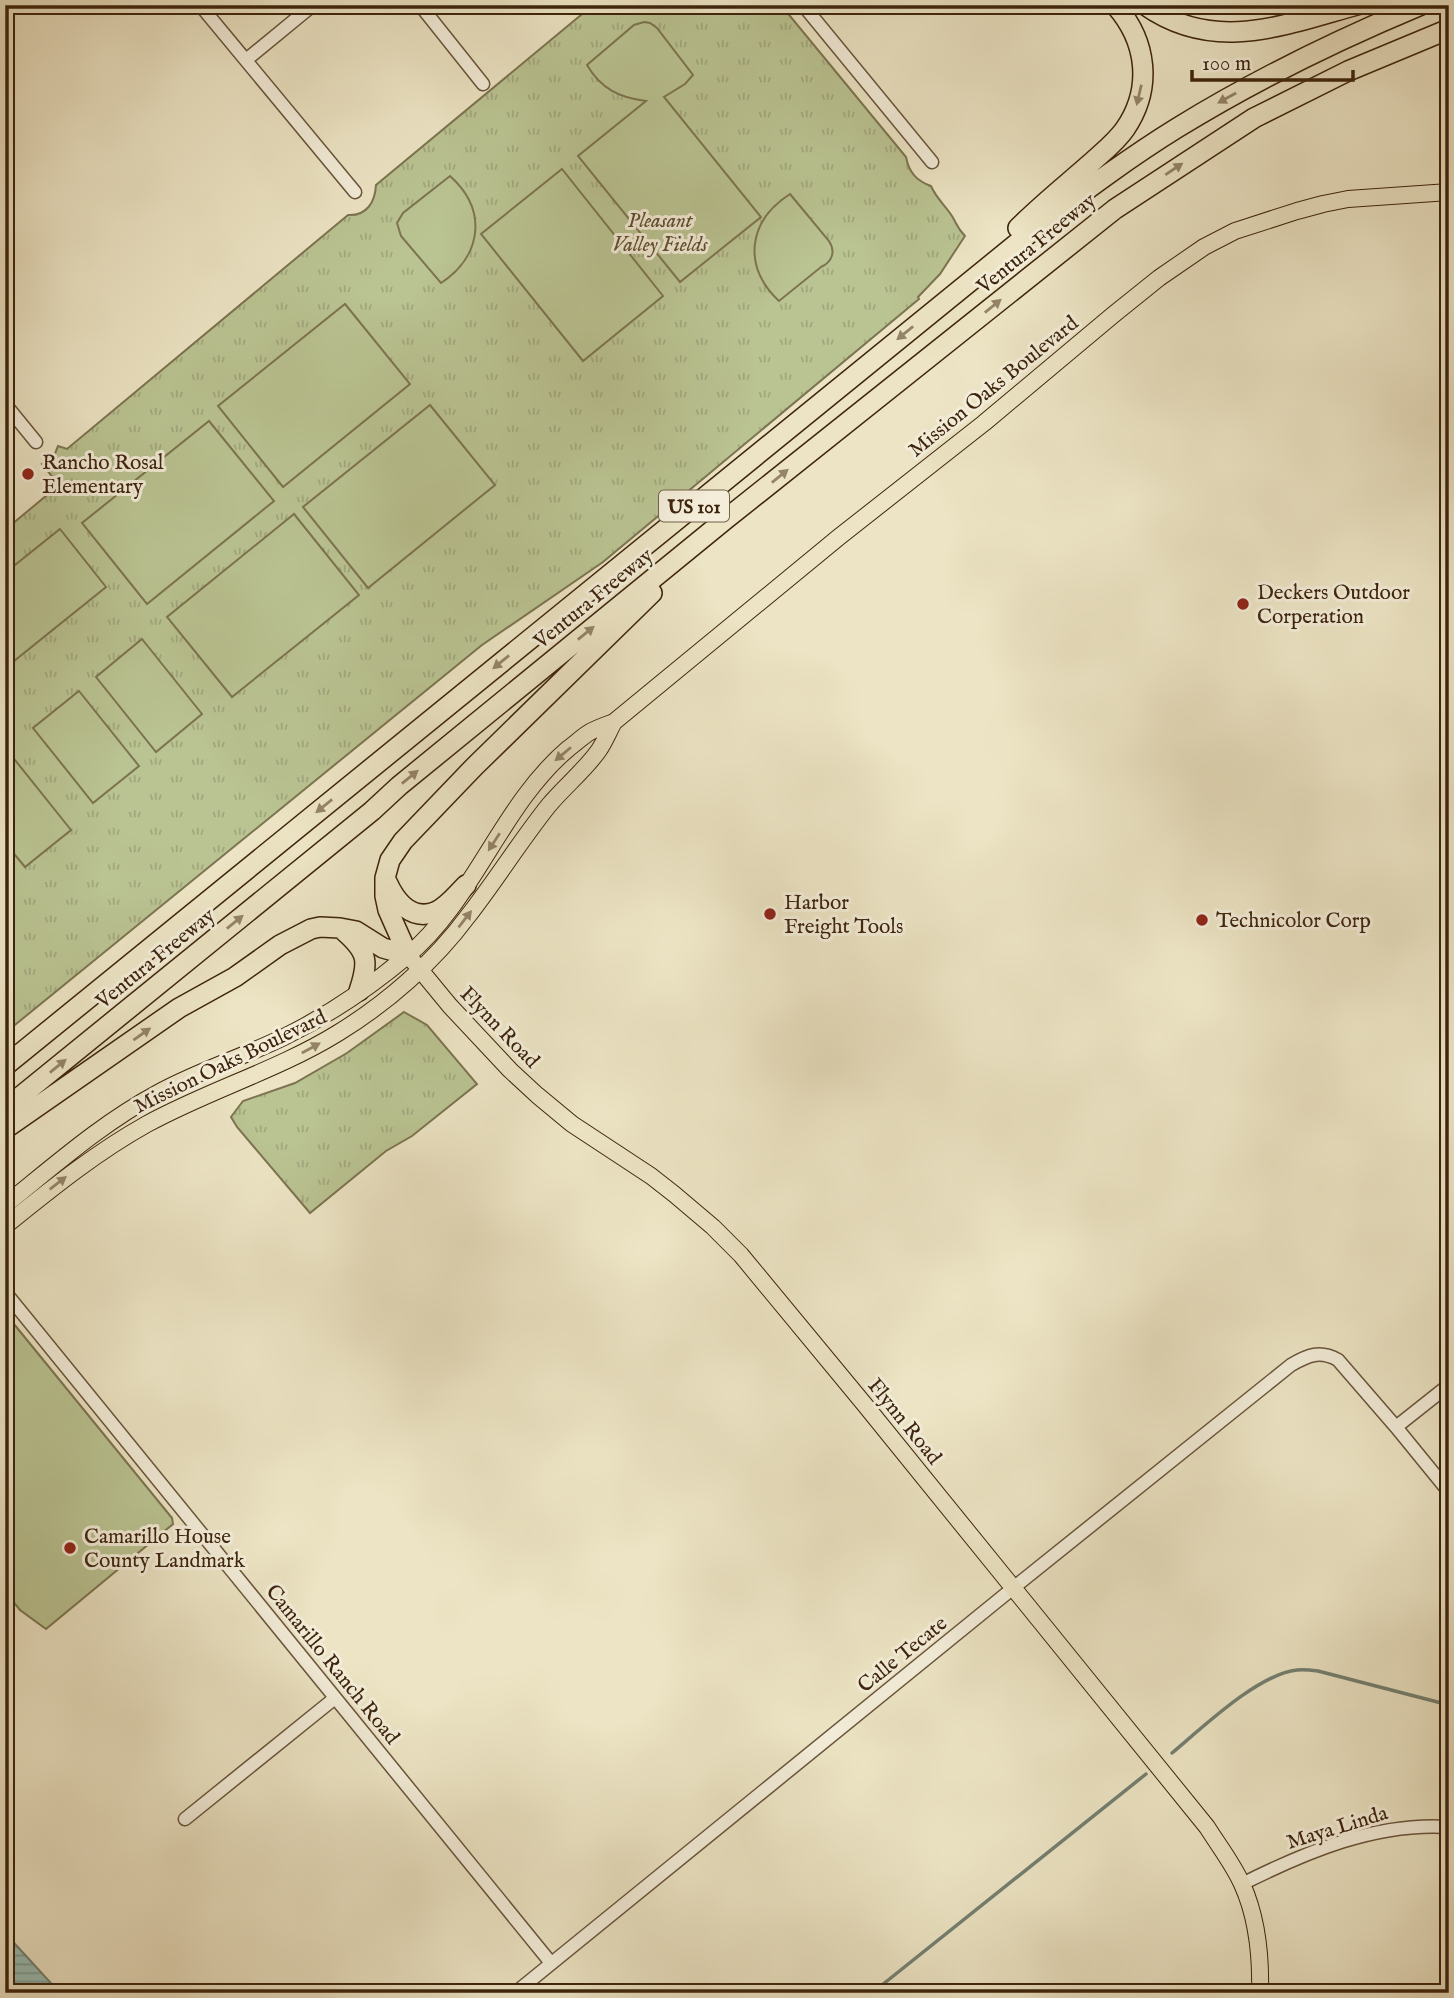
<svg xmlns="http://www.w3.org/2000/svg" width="1454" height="1998" viewBox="0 0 1454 1998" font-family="'IM FELL English',serif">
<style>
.grass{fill:url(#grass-tufts);stroke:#7c7450;stroke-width:2}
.garden{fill:#bac392;stroke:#7c7450;stroke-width:2}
.water{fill:url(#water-rules);stroke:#748072;stroke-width:2}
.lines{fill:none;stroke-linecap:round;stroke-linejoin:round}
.stream{stroke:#748072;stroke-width:3.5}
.minor-casing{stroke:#69543b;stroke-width:15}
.major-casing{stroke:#3d240d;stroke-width:18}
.highway-casing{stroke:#3d240d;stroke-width:22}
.minor{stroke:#f3edd9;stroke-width:12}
.major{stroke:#ece4c4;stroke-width:16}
.highway{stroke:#ece4c4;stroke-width:19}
.oneway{fill:#948468}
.poi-dot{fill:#8f2418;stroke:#f3edd9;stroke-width:2.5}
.labels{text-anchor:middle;stroke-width:6;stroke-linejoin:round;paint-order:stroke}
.shield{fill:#f3edd9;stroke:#74604a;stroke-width:2}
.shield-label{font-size:19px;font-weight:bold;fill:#3d240d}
.park-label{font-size:21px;font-style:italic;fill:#5c4c2e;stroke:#f3edd9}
.street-label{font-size:21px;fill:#3d240d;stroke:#f3edd9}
.poi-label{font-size:21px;fill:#3d240d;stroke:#f3edd9;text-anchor:start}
</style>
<defs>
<pattern id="grass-tufts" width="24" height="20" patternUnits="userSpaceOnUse" patternTransform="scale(1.75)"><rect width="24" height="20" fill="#bac392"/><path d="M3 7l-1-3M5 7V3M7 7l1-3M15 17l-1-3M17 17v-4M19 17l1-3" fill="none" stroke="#a1a77d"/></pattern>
<pattern id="water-rules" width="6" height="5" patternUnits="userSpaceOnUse" patternTransform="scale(1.75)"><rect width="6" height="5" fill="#99beb6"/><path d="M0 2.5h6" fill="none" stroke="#7e9a92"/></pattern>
</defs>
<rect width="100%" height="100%" fill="#ece4c4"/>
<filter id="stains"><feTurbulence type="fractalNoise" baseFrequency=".00286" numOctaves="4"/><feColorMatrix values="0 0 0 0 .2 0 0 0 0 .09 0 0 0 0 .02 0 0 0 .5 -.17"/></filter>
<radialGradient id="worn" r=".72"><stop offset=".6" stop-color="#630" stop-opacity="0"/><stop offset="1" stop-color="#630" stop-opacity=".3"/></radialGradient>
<path class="grass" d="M593,5H781L906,157C909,173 917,181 931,186C936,198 945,205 952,216C957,224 957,228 965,236L940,274L918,297L919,299L603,562L482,645L5,1033V530L59,485L42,464L54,456L58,446L67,449L348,215C367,216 375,202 376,185Z
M404,1012L427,1025L477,1084L412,1136L386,1151L310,1213L237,1127L231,1117L243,1101L295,1083L347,1053Z"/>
<path class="garden" d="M644,22L650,23L657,28L693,75L685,84L664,97L761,217L680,282L578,156L646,101C620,98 601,89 587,65L634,25Z
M562,169L663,296L583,361L481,234Z
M450,176C488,210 482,256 441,283L401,236L397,223L403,213Z
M790,194L829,241C836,252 832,262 821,267L779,301C742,266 748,221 790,194Z
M345,304L410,384L283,487L218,406Z
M430,405L495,485L368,588L303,507Z
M209,421L274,501L147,604L82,523Z
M294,514L359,595L232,697L167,617Z
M60,529L106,587L14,661L5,650V573Z
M142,639L202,714L156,752L96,677Z
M79,691L139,766L93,803L33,728Z
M11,755L71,830L25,867L5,843V760Z
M5,1313L172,1518L173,1524L46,1629L20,1610L5,1592Z"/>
<path class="water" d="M5,1933L60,1993H5Z"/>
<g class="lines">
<path class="stream" d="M1172,1753C1202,1728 1258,1674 1297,1670C1303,1669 1311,1670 1318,1671L1449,1705
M872,1993L1146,1774"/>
<defs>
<path id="minor" d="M200,5L355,192
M420,5L483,84
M803,5L932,162
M246,60L313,5
M5,404L36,442
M5,1292L551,1963
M1396,1427L1449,1385
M185,1819L335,1698
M1242,1884C1306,1852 1376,1822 1449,1827
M515,1993L1012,1589L1291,1365C1308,1355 1320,1350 1338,1360L1396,1427L1449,1492"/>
<path id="major" d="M408,955L450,1006L510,1070L537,1095L572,1124L651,1176L674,1194L713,1227L741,1255L865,1405L1207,1827C1219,1846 1233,1864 1242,1884C1257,1917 1261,1957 1260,1993
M5,1205C55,1165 102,1123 158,1093C198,1071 243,1057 284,1037C327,1016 370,987 407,956C475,899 501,805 569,748C576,743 583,736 590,732C597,728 606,725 614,722L839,537L984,423L1113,315L1159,278L1204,247L1235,231L1297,211L1323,204L1348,199L1449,192
M5,1226C51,1189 95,1153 147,1124C209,1090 278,1070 338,1033C387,1003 434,962 468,916C496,880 521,840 549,805C565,786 586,769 599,750C605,741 609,731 614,722"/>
<path id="highway" d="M1145,5C1214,54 1284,25 1357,5
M1018,228C1041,205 1066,185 1091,163C1103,152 1116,142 1125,129C1153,88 1147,41 1115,5
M387,882C396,902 411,921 435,912C447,907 457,894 466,885
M344,931C368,952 369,961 359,991
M408,955L388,910L385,896V878L390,860L403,841L475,766L652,593
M5,1066L1042,223C1086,190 1130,157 1177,128C1255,80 1337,40 1421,5
M5,1109L372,811L399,786L726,519L1115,209L1254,118L1348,71L1449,29
M5,1129L179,1008L235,977L280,945L311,929L320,927L340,928L356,931L383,948L408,955"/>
</defs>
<use href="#minor" class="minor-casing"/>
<use href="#major" class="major-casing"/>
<use href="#highway" class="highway-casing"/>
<use href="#minor" class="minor"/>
<use href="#major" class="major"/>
<use href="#highway" class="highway"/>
</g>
<defs><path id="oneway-solid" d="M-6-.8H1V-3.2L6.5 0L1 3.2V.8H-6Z" transform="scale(1.75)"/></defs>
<g class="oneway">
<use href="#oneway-solid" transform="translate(1139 95) rotate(103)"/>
<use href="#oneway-solid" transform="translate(1227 98) rotate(151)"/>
<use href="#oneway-solid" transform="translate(1174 169) rotate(-34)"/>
<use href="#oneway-solid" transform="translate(993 306) rotate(-39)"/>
<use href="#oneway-solid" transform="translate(905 333) rotate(141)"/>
<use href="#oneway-solid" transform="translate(780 476) rotate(-39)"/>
<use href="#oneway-solid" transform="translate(586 633) rotate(-39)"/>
<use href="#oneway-solid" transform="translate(501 662) rotate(141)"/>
<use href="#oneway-solid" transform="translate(563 754) rotate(140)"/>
<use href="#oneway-solid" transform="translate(410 777) rotate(-39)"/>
<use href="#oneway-solid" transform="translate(324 806) rotate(141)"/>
<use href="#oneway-solid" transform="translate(494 842) rotate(123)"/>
<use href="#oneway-solid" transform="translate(465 919) rotate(-52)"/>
<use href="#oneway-solid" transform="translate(235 922) rotate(-39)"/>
<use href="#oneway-solid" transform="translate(142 1034) rotate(-35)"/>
<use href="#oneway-solid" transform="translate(311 1048) rotate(-29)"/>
<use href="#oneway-solid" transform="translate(58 1066) rotate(-39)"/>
<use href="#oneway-solid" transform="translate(58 1183) rotate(-38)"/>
</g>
<g class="poi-dot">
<circle cx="28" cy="474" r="7"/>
<circle cx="1243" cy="604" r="7"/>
<circle cx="770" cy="914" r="7"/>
<circle cx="1202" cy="920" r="7"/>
<circle cx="70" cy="1548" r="7"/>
</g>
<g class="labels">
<rect class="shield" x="659" y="490.5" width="70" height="31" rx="5"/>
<g class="shield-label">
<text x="694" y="513">US 101</text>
</g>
<g class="park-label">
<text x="660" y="227">Pleasant<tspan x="660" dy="24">Valley Fields</tspan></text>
</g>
<g class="street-label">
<text transform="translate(1036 243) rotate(-39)" y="7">Ventura Freeway</text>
<text transform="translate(993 386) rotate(-39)" y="7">Mission Oaks Boulevard</text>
<text transform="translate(593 598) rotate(-39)" y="7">Ventura Freeway</text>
<text transform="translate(155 958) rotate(-39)" y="7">Ventura Freeway</text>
<text transform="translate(500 1027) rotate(46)" y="7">Flynn Road</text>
<text transform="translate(230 1061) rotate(-26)" y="7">Mission Oaks Boulevard</text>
<text transform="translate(905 1421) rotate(51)" y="7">Flynn Road</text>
<text transform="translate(902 1654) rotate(-39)" y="7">Calle Tecate</text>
<text transform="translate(333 1664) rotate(51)" y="7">Camarillo Ranch Road</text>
<text transform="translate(1337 1827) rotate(-17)" y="7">Maya Linda</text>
</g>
<g class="poi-label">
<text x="42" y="469">Rancho Rosal<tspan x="42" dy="24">Elementary</tspan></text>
<text x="1257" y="599">Deckers Outdoor<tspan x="1257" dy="24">Corperation</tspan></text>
<text x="784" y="909">Harbor<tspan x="784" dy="24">Freight Tools</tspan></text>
<text x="1216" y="927">Technicolor Corp</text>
<text x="84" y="1543">Camarillo House<tspan x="84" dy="24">County Landmark</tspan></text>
</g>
</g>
<rect width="1454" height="1998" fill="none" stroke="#ece4c4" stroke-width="28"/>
<rect x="7" y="7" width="1440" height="1984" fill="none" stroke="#3d240d" stroke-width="3.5"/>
<rect x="14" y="14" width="1426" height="1970" fill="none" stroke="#3d240d" stroke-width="2"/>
<path d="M1192 70v10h161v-10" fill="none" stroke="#3d240d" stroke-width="3.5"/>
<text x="1202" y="70" font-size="21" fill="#3d240d" stroke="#f3edd9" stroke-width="5" paint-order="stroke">100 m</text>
<rect width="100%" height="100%" filter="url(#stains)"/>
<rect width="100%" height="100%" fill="url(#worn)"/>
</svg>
